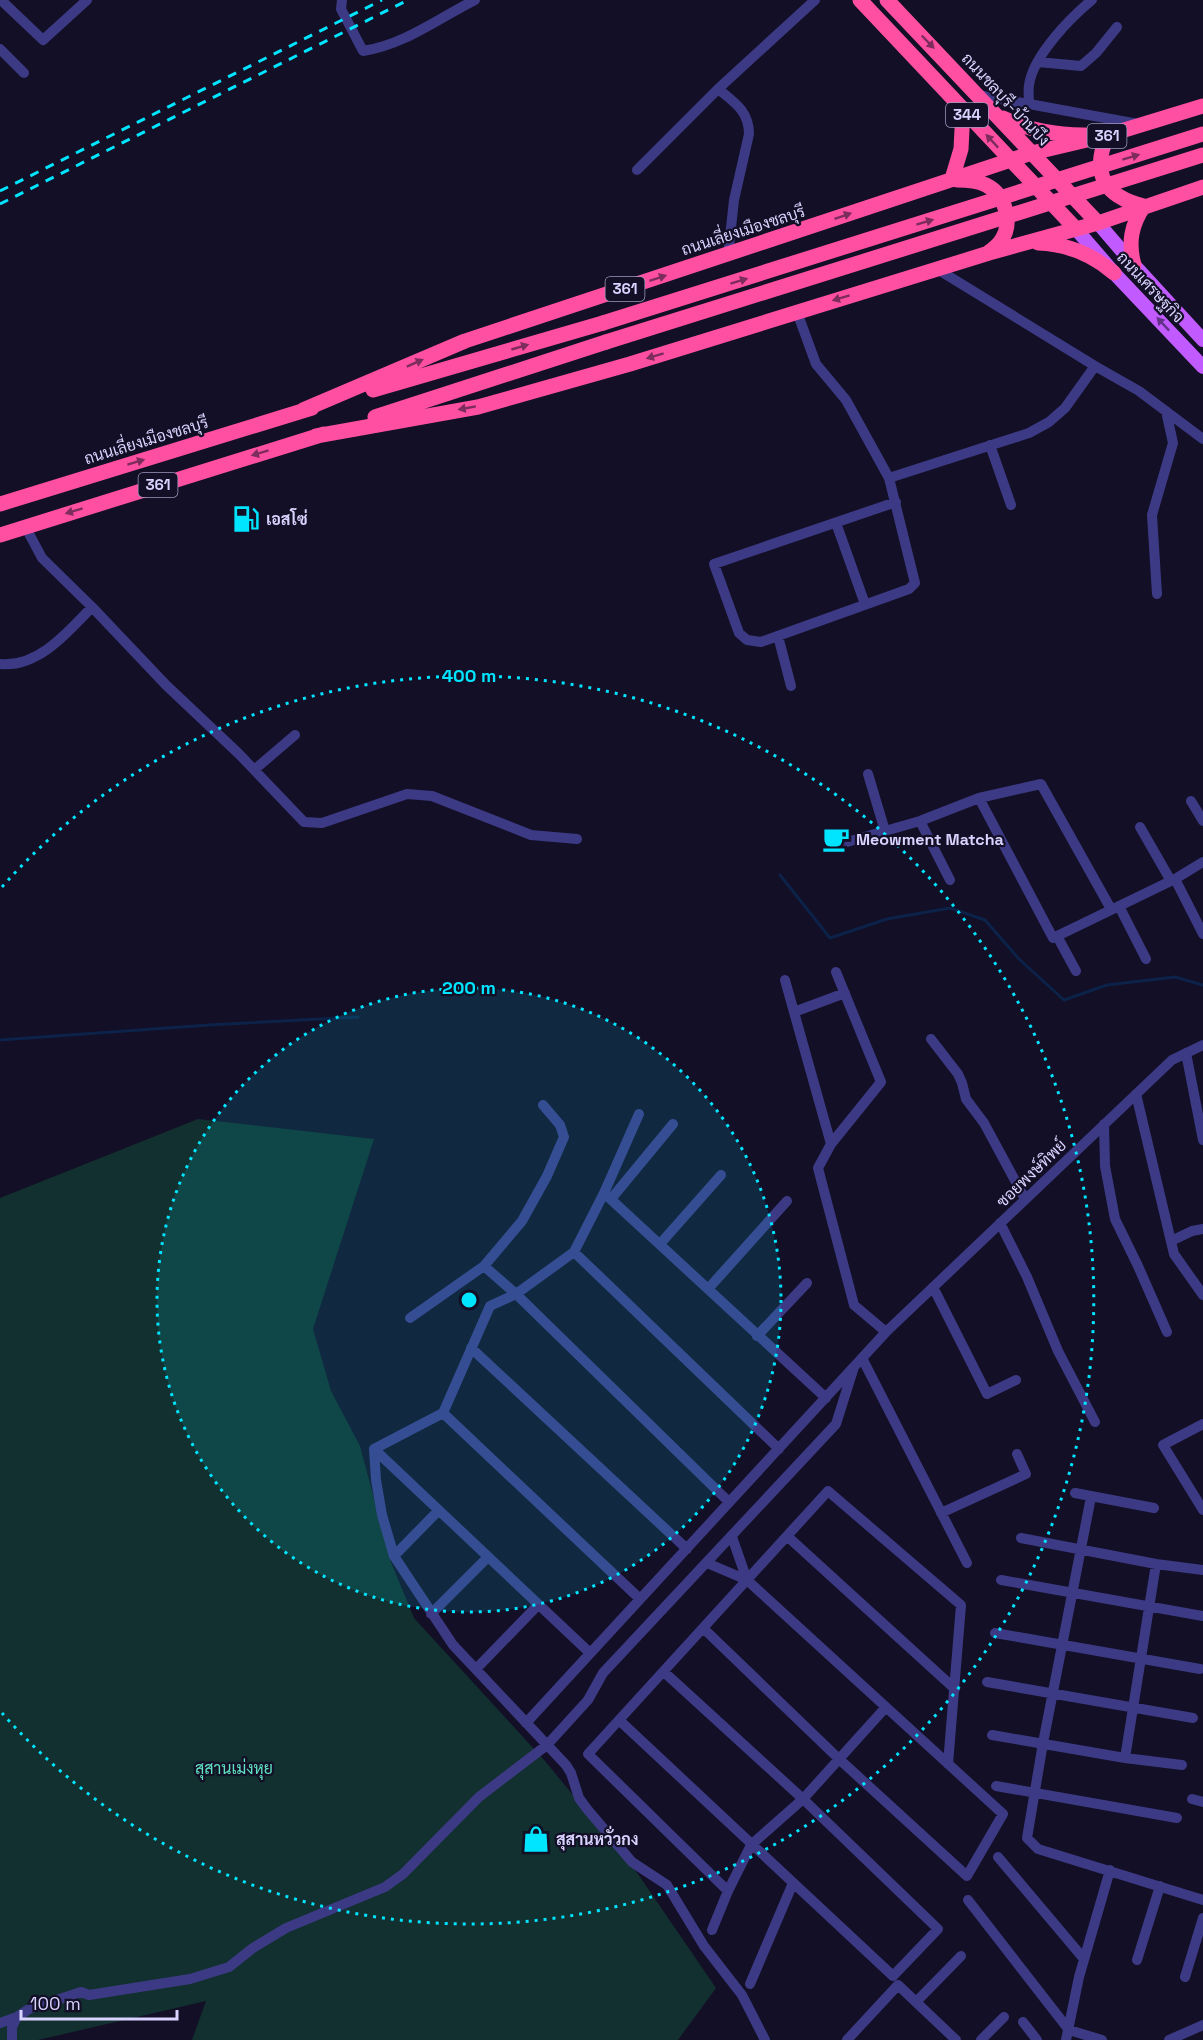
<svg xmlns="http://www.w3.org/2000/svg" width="1203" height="2040" viewBox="0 0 1203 2040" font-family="'Space Grotesk',Sarabun,sans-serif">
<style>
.green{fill:#12302f}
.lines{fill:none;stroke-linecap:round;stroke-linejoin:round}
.stream{stroke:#0c2248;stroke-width:3}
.minor{stroke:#3d3a85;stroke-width:10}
.major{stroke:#c25bff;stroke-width:14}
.highway{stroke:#ff4fa3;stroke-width:15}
.rail{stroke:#00e5ff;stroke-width:3;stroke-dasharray:9 8;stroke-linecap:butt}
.highway-bridge{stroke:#ff4fa3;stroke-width:15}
.oneway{fill:#7d2c5e}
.oneway2{fill:#623188}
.ring{fill:none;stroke:#00e5ff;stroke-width:3;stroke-dasharray:3 6}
.labels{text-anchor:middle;stroke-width:4.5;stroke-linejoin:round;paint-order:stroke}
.shield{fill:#130f26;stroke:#9e99be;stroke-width:1.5}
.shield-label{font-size:15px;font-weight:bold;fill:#d9d4ff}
.street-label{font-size:16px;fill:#d9d4ff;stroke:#130f26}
.poi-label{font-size:16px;font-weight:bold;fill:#d9d4ff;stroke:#130f26;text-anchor:start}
.park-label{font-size:16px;fill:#5fe0c0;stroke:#130f26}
.centre{fill:#00e5ff;stroke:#130f26;stroke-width:3}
.ring-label{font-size:18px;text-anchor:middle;font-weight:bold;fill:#00e5ff;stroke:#130f26;stroke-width:4.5;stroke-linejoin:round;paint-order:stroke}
</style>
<rect width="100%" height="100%" fill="#130f26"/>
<path class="green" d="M198,1119L374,1139L313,1329L331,1391L360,1446L391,1562L414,1618L545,1761L638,1874L716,1988L678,2040H192L206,2001L38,2040H0V1198Z"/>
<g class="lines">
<path class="stream" d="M780,875L830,938L887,919L950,908L985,920L1019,959L1064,1000L1107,985L1175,977L1203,985
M0,1040L209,1025L358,1017"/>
<path class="minor" d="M1,0L43,40L87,0
M342,0L341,9L363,51C404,45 439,18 475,0
M1092,0C1070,18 1033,56 1029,85C1028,91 1029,98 1029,104L1138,124
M0,49L24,73
M1038,62L1081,66L1096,53L1117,27
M718,89C734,102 749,111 749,134L734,200L728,255
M978,95L1029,104
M637,170L718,89L815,0
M937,269L1095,366L1139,391L1203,439
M797,312L816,364L846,400L889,478L915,583L909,589L761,642L747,640L739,633L714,564L896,502
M990,445L1011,505
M889,478L1029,433L1049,422L1065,408L1095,366
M836,523L865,604
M25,526L42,558L92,607L166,685L239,754L304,822L322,823L407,794L432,796L531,835L577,839
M1157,594L1152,515L1173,443L1166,411
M778,636L791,686
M0,664C38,668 68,632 92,607
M254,770L295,735
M868,774L885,831L920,821L979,798L1053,938L1175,879L1203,862
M979,798L1041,784L1111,909
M1191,801L1203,821
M920,821L950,880
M1140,827L1171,881
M840,844L885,831
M1175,879L1203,934
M1119,906L1146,959
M1057,936L1076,971
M836,972L881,1082L831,1144L818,1168L854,1305L886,1332
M785,980L831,1144
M794,1012L845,993
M931,1039L958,1074L962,1083L966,1099L984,1123L1025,1199
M1186,1053L1203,1140
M1136,1094L1174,1254L1203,1295
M1104,1124L1105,1166L1115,1219L1138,1266L1167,1332
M604,1193L826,1398
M611,1199L673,1124
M1000,1223L1027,1277L1058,1351L1095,1422
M1171,1241L1192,1231L1203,1229
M660,1244L721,1175
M574,1252L779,1449
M484,1266L516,1294L729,1502
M933,1287L987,1394L1016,1380
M708,1289L787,1201
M410,1318L484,1266L522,1221L547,1176L564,1137L560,1125L543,1105
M757,1336L807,1283
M471,1348L687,1549
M862,1358L967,1563
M443,1413L640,1599
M1203,1424L1163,1445L1203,1510
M374,1449L376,1480L382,1515L394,1556L453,1645L566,1765L571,1773L579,1798L587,1809L632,1862L667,1885L704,1946L742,1995L765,2040
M374,1449L443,1413L490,1306L516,1294L574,1252L604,1193L639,1114
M374,1449L590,1653
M1075,1493L1154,1508
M1091,1497L1043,1743L1027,1838L1038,1849L1203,1900
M941,1513L1026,1474L1017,1454
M787,1536L955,1689
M1021,1538L1156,1564L1203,1570
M394,1556L439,1510
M707,1563L747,1580L732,1537
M1001,1580L1203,1616
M431,1614L488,1557
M703,1628L839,1759L967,1876L1003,1814L747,1580
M995,1633L1200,1669
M476,1669L538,1605
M987,1682L1193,1718
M619,1720L893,1976L938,1929L803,1799L664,1672
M526,1723L886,1332L1172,1060L1203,1045
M992,1735L1125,1758L1182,1765
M1125,1758L1156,1564
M996,1786L1177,1818
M1192,1799L1203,1802
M998,1857L1084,1959
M728,1891L588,1754L828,1491L961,1605L948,1764
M968,1900L1069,2030L1102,2040
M712,1930L728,1891L751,1845L803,1799L886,1707
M1137,1960L1160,1886
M1185,1977L1203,1918
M750,1984L793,1883
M916,2002L961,1956
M1023,2022L1037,2040
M0,2023L17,2017L29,2009L81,1992L89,1995L190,1979L229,1967L253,1948L286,1928L385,1887L403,1874L479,1797L547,1745L588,1700L603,1673L836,1424L854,1367
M12,2040V2027L17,2017
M847,2040L898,1985L956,2040
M981,2040L1004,2017
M1066,2040L1079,1977L1110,1870
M1169,2040L1203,2025"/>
<path class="major" d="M1098,223L1134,265L1203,340
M1076,229L1114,273L1203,367"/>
<path class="highway" d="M860,0L1076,229
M887,0L1098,223
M1003,118C1037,134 1071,136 1108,135C1090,173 1105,197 1144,206
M952,179L961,149L963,110
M957,180C966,180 978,181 986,185C1006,195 1014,224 1000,242C997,246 993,249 989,252
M1038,243C1068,244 1092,254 1114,273
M1134,265C1128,243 1131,225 1144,206
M373,390L603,323
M303,410L465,341L1032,153L1108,135L1203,106
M375,417L606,342
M316,436L478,407L630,364L989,253L1098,223L1203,187
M0,504L312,408
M0,535L324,434"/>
<path class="rail" d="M0,191L382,0
M0,204L408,0"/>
<path class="highway-bridge" d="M603,323L1203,134
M606,342L1203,155"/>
</g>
<defs><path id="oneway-solid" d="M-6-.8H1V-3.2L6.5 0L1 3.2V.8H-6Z" transform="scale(1.5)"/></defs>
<g class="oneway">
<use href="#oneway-solid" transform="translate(928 42) rotate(46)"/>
<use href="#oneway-solid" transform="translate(992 141) rotate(-133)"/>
<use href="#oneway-solid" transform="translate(1131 157) rotate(-17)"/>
<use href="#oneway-solid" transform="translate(843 216) rotate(-19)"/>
<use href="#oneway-solid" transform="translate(925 222) rotate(-17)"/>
<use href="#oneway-solid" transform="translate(658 278) rotate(-18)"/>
<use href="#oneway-solid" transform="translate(739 281) rotate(-17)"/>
<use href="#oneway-solid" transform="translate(841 298) rotate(163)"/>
<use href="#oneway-solid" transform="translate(520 347) rotate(-16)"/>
<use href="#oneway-solid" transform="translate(655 356) rotate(163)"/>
<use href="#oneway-solid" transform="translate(415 363) rotate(-24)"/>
<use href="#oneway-solid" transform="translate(467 408) rotate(170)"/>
<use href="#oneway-solid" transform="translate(260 453) rotate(163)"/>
<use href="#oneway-solid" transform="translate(136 462) rotate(-17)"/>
<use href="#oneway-solid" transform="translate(74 511) rotate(163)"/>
</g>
<use class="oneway2" href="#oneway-solid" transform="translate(1163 324) rotate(-133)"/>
<circle cx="469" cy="1300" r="312" fill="#00e5ff" fill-opacity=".12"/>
<g class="ring">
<circle cx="469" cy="1300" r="312"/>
<path d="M2 887A624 624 0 1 1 2 1713"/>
</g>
<defs>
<symbol id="fuel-bare" viewBox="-9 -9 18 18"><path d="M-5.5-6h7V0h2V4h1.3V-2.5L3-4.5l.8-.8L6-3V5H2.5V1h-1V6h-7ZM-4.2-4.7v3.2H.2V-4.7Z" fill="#00e5ff" stroke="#130f26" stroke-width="2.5" paint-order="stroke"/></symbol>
<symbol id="cafe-bare" viewBox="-9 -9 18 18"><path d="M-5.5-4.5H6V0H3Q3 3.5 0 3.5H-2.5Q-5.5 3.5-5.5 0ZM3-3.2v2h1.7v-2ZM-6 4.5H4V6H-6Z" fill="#00e5ff" stroke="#130f26" stroke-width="2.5" paint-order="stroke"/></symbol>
<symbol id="shop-bare" viewBox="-9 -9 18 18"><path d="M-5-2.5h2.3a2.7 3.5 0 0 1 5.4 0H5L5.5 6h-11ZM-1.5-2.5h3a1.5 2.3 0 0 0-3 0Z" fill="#00e5ff" stroke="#130f26" stroke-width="2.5" paint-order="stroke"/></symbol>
</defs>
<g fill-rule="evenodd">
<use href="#fuel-bare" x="227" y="500" width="38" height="38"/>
<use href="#cafe-bare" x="817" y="820" width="38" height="38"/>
<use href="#shop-bare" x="517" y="1820" width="38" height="38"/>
</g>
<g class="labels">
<g class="shield">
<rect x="946" y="103" width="42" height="24" rx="4.5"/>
<rect x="1087.5" y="124" width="39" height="24" rx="4.5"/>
<rect x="605.5" y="277" width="39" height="24" rx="4.5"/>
<rect x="138.5" y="473" width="39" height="24" rx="4.5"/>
</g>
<g class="shield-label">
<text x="967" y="120">344</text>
<text x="1107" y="141">361</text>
<text x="625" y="294">361</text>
<text x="158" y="490">361</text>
</g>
<g class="street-label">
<text transform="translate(1006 99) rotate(47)" y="6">ถนนชลบุรี-บ้านบึง</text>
<text transform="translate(743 230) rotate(-18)" y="6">ถนนเลี่ยงเมืองชลบุรี</text>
<text transform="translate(1151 287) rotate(47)" y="6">ถนนเศรษฐกิจ</text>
<text transform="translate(146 440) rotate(-17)" y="6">ถนนเลี่ยงเมืองชลบุรี</text>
<text transform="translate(1031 1173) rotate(-44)" y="6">ซอยพงษ์ทิพย์</text>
</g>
<g class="poi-label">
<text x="266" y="525">เอสโซ่</text>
<text x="856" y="845">Meowment Matcha</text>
<text x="556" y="1845">สุสานหวั่วกง</text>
</g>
<g class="park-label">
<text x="234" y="1774">สุสานเม่งหุย</text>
</g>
</g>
<circle cx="469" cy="1300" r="9" class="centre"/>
<g class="ring-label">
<text x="469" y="682">400 m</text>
<text x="469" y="994">200 m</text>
</g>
<path d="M21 2010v9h156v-9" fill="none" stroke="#d9d4ff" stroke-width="3"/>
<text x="30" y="2010" font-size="18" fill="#d9d4ff" stroke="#130f26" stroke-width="4.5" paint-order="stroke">100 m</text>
</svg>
